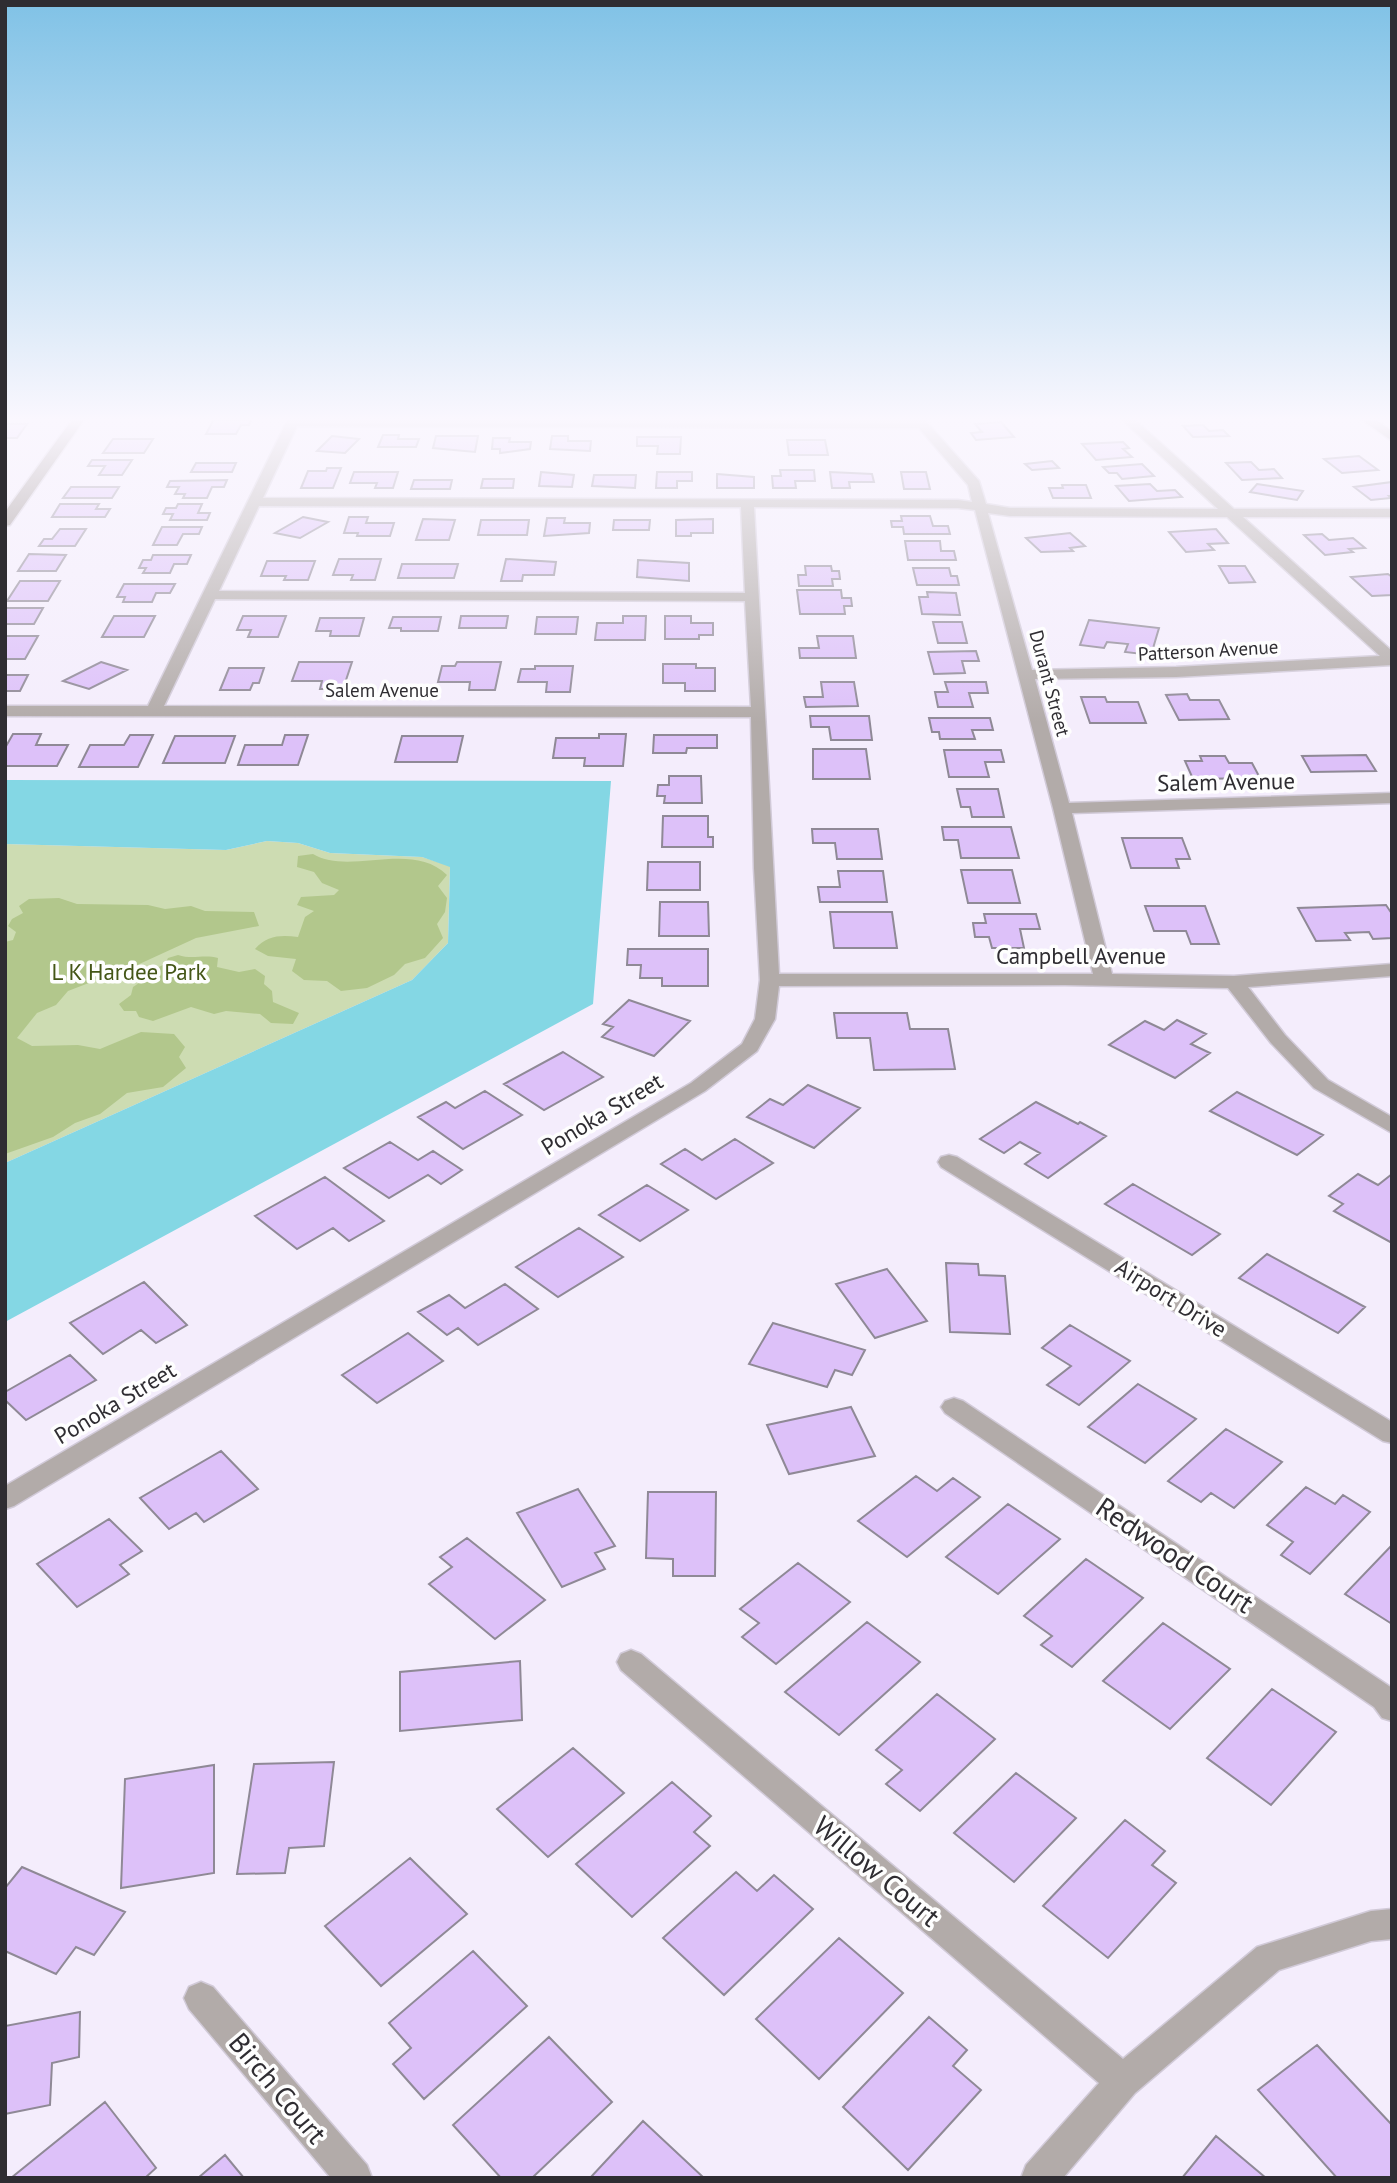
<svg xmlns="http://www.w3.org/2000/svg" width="1397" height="2183" viewBox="0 0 1397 2183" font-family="'PT Sans',sans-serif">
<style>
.green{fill:#cddcb2}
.forest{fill:#b2c78c}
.water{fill:#84d7e4}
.building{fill:#ddc1f9;stroke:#8f8996;stroke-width:2}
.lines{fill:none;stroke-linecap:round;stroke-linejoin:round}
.street-casing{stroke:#d1cad8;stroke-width:3}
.secondary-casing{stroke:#d1cad8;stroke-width:3}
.street{fill:#b2aba9;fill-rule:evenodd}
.secondary{fill:#948986;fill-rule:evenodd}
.labels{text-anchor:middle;stroke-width:7;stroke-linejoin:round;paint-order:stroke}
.far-street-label{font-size:19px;fill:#2f2d32;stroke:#fefefe}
.street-label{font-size:23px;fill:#2f2d32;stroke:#fefefe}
.park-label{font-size:23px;fill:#445617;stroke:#fefefe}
.near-street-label{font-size:28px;fill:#2f2d32;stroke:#fefefe}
</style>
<rect width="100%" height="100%" fill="#f4edfc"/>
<path class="green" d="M267,841L298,843L330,853L422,857L450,866L448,943L412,980L5,1163V844L226,850Z"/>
<path class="forest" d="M313,854C349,876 411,840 447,875L438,886L447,898L445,912L437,924L443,938L425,958L405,964L394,975L367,988L341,991L327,981L304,980L292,971L296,959L268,956L255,949C267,935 281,935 298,937L305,917L314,911L297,905L301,897L334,895L339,890L322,883L314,872L297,867L298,856Z
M59,898L77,904L148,905L165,909L191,906L205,911L254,912L259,926L196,938L135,966L107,969L94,981L68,991L56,1005L37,1013L17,1038L32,1046L78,1045L100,1049L141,1032L174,1034L185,1047L179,1057L186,1068L163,1087L127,1093L100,1114L75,1123L53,1137L5,1154V942L13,940L16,932L8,926L12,919L23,913L19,906L29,899Z
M178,955C193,960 203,954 218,958L217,967L239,972L255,969L265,976L264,984L272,991L273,1002L299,1013L293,1024L271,1023L260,1014L226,1011L214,1014L191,1007L153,1021L139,1017L136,1011H124L119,1004L131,995L133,987L139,983L140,976L165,964L168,958Z"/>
<path class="water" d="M5,780L611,781L593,1004L5,1322V1163L412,980L448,943L450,867L422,857L330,853L298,843L267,841L226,850L5,844Z"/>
<path class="building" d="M214,419L251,420L249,425H241L236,434H206Z
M1001,422L1014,437L976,440L971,433L982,432L975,424Z
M5,424H27L17,438H5Z
M1203,425L1209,431L1223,430L1229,436L1193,437L1183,426Z
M383,435H399L398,439H419L416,447H378Z
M332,436L359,439L345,453L317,451Z
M436,436H478L475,452L433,448Z
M552,436H568V441H591L590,451L550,449Z
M637,437H681L680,454H657L658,446H637Z
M493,438H510L509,442H531L530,449L500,453V449H492Z
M113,439H153L144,453H103Z
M787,440H825L828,455H789Z
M1123,442L1129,448L1123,449L1132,457L1096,460L1082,444Z
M1359,456L1378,470L1342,473L1324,459Z
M92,460H132L122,475H99L105,466H88Z
M1052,461L1059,468L1032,470L1025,464Z
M1251,462L1259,470L1274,469L1282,478L1242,480L1226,463Z
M196,463H236L232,472H191Z
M1142,464L1154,476L1122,479L1117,473H1109L1103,467Z
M327,468H341L333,488H301L308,471H326Z
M780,470H814L815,481H795L796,488H773L772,476H781Z
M354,472H398L393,488H375L377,483H350Z
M541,472L574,475L572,487L539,486Z
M657,472H692V481H677V488H656Z
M830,472L872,474L874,482H849L850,488H832Z
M901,472H926L930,489H904Z
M717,474L754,477V488H717Z
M594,475H636L635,488L592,486Z
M483,479H514L513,488H481Z
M227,480L224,487H212L207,498H183L185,494H175L179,487H167L170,481Z
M414,480H452L450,489H411Z
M1392,482V496H1389L1391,498L1371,500L1354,487Z
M1150,484L1157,491L1175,490L1182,497L1129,501L1116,486Z
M1257,484L1303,491L1297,500L1250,492Z
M1062,485H1086L1091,498H1053L1049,488H1063Z
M71,487H119L112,498H63Z
M60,504H99L96,509H110L105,517H52Z
M178,504H202L198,513H210L207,520H170L173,514H163L166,508H176Z
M901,516H930L933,526H948L950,534H904L903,527H892L891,521H902Z
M303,517L328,522L300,538L275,533Z
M349,517H368L366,523H394L390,536H357L358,533H344Z
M547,518H565L564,523H590L589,533L544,536Z
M423,519L455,520L449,540H416Z
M713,519V533H691V536H676V520Z
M481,520H529L527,535H478Z
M614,520H650L649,530H613Z
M162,527H202L199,534H183L177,545H153Z
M60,529H86L75,546H39L44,539H52Z
M1216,529L1228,543L1208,544L1214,550L1186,552L1169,532Z
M1070,533L1085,546L1070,548L1073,551L1041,552L1026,538Z
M1322,534L1329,540L1353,538L1365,548L1349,549L1353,552L1325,555L1304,535Z
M905,541H940L941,551H954L956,560H908Z
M29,554L66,555L56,571H18Z
M153,555H191L187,564H174L170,573H143L146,568H139L143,560H151Z
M339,559H381L375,580H351L353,575H333Z
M506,559L556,562L554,575H523L522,581H501Z
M638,560L689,563V581L637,577Z
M267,561H315L308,580H284L286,576H261Z
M402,564H458L454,578H398Z
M805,566H831L832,571H839L840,579H832L833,586H799L798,575H806Z
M1219,566H1245L1255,582L1229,583Z
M913,568H949L951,576H957L959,585H917Z
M1388,574L1392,577V595L1372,596L1351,577Z
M20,581H60L48,601H7Z
M124,584H175L170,593H156L152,602H123L125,597H117Z
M797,590H841L842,598H851L852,606H844L845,614H800Z
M927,592L956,593L960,615L922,614L919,597H928Z
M5,608H43L34,624H5Z
M114,616H155L144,637H102Z
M243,616H286L278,637H248L251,630H237Z
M461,616H508L506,628H459Z
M623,616H646L645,640H595L597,623H623Z
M665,616H691V623H713V635H699V639H665Z
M393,617H441L438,631H401V628H389Z
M537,617H578L576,634H535Z
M320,618H364L359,636H330L331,631H316Z
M1089,620L1159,628L1151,655L1125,652L1128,644L1107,642L1104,648L1080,645Z
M933,622H962L967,643H938Z
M5,636H38L25,659H5Z
M817,636H853L856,658H800L799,648H819Z
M976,651L979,661H962L965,673L934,674L928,652Z
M101,662L127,670L89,689L63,681Z
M299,662H352L343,689H320L322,681H292Z
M457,662H501L495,690H469L470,682H438L442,666H455Z
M663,664H696V668H715V691H685V683H663Z
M535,666H573L570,692H546L547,682H518L521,669H535Z
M229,668H264L259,683H253L250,690H220Z
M5,675H28L20,691H5Z
M821,682H854L858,706L806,707L804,697H823Z
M945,682H986L988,693H969L973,707H938L935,692H948Z
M1187,694L1190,700H1219L1229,719L1179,720L1166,695Z
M1081,697H1105L1107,702H1138L1146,723H1090Z
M810,716H869L872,740H831L829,727H811Z
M929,718H990L993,730H972L975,739H940L939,732H932Z
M13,734H41L36,745H68L57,766H5V748Z
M599,734H626L623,766H584L585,758H553L556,738H599Z
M130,735H153L138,767H79L90,745H124Z
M285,735H308L298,765H238L245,745H282Z
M654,735H717V748H687L686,753H653Z
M175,736H235L225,763H163Z
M402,736H463L457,762H395Z
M813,749H866L870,779H813Z
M944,750H1001L1004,762H985L989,777H949Z
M1366,755L1376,771L1311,772L1302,756Z
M1200,756H1225L1229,763H1252L1260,778L1193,779L1185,761H1202Z
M669,776H701L702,803H664L665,796H657L658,785H669Z
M957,789H998L1004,817H972L970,807H961Z
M663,816H708V837H713V847H662Z
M942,827H1011L1019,858H961L958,840H944Z
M812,829H878L882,859H837L835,843H813Z
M1122,838H1182L1190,859H1176L1179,868H1131Z
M648,862H700V890H647Z
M961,870H1012L1020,903H968Z
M838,871H883L887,902H820L818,887H840Z
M660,902H708L709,936H659Z
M1386,905L1392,914V938L1373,939L1369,932L1345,933L1350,940L1316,941L1298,908Z
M1145,906H1205L1219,944H1191L1186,931H1154Z
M830,912H892L897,948H834Z
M984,914H1036L1040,929H1020L1024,948H992L989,937H975L973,923H986Z
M628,949H708V986H662V978H640L641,965H627Z
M629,1000L690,1021L654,1056L602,1037L613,1027L603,1024Z
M834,1013H907L910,1029H948L955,1069L874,1070L870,1038H837Z
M1177,1020L1206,1034L1191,1044L1210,1053L1175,1078L1109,1045L1145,1021L1164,1030Z
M563,1052L603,1077L544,1110L504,1084Z
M808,1085L860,1108L814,1148L747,1117L770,1099L783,1105Z
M485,1091L522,1115L463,1149L418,1117L446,1102L455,1108Z
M1237,1092L1323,1135L1297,1155L1210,1111Z
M1036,1102L1078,1124L1080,1122L1106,1136L1048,1178L1025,1164L1040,1153L1020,1142L1004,1153L980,1139Z
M735,1139L773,1163L716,1199L661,1164L685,1149L702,1160Z
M390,1142L418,1160L433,1151L462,1170L441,1184L428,1175L389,1198L344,1168Z
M1358,1174L1378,1185L1392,1174V1243L1334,1211L1343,1204L1329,1196Z
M325,1177L384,1221L349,1241L333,1228L297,1249L255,1216Z
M1133,1184L1220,1234L1192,1255L1105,1204Z
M647,1185L688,1210L640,1241L599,1215Z
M579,1228L623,1257L558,1297L516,1267Z
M1267,1254L1365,1307L1338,1333L1239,1278Z
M946,1263L978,1264L979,1275L1005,1276L1010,1334L950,1332Z
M887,1269L927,1321L875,1338L836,1284Z
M144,1282L187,1325L156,1343L141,1330L103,1354L70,1323Z
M505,1284L538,1309L478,1345L458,1328L447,1335L418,1312L449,1295L465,1308Z
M773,1323L865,1350L852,1375L835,1370L827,1387L749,1364Z
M1070,1325L1130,1361L1079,1405L1047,1385L1071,1366L1042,1348Z
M408,1333L443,1361L377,1403L342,1375Z
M70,1355L96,1380L26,1420L5,1400V1392Z
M1138,1384L1196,1419L1145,1463L1088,1427Z
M851,1407L875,1456L789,1474L767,1425Z
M1226,1429L1282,1462L1234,1508L1211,1493L1201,1502L1168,1481Z
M221,1451L258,1489L204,1522L196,1513L169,1529L140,1498Z
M916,1476L937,1491L953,1478L980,1497L907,1557L858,1521Z
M1306,1487L1335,1504L1343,1495L1370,1512L1310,1574L1281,1555L1293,1542L1267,1525Z
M578,1489L615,1546L595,1553L605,1569L562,1587L517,1513Z
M648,1492H716L715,1576H673V1559L646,1558Z
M1008,1504L1060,1539L998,1594L946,1557Z
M109,1519L142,1551L120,1565L129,1574L77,1607L37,1564Z
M467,1538L545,1600L495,1639L429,1584L452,1567L440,1557Z
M1392,1545V1624L1345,1594Z
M1086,1559L1143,1598L1072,1667L1041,1645L1052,1636L1024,1616Z
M798,1563L850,1602L776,1664L742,1637L759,1623L740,1609Z
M867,1622L920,1662L839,1735L785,1692Z
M1163,1623L1230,1669L1170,1729L1103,1681Z
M520,1661L522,1720L400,1731V1672Z
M1272,1689L1336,1732L1271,1805L1207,1758Z
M937,1694L995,1739L920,1811L886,1784L902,1770L876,1750Z
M573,1748L624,1793L548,1857L497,1809Z
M334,1762L324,1846L289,1848L285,1873L237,1874L254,1764Z
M214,1765V1873L121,1888L125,1779Z
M1016,1773L1076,1818L1014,1882L954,1833Z
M672,1782L711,1816L694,1832L710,1846L632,1917L576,1864Z
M1125,1820L1165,1851L1152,1865L1176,1883L1108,1958L1043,1906Z
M410,1858L467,1914L381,1986L325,1926Z
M22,1867L125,1912L94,1955L76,1947L56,1974L5,1951V1888Z
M736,1872L757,1891L774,1875L813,1909L724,1995L663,1938Z
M839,1938L903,1993L819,2079L756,2019Z
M473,1951L527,2006L424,2099L393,2064L411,2048L389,2023Z
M80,2012L79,2057L52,2063L50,2105L5,2114V2026Z
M929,2017L967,2050L953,2066L981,2090L908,2170L843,2107Z
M549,2037L612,2102L532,2178H501L453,2125Z
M1317,2045L1392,2125V2178H1337L1258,2090Z
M105,2102L156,2168L145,2178H11Z
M643,2121L704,2178H590Z
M1216,2136L1266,2178H1182Z
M225,2155L244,2178H198Z"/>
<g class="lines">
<defs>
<path id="street" d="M289,417L912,420L910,417H922L979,481L986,504L1010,508L1218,509L1119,417H1132L1234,509H1392V517H1243L1392,651V665L1176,677L1035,679L1069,803L1392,793V803L1072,813L1112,974L1234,976L1392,964V976L1248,987L1285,1035L1328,1080L1392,1117V1133L1314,1088L1271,1043L1228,988L1065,985L779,986L775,1019L757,1051L705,1091L14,1506L5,1509V1486L691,1083L742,1044L755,1019L760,980L754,868L751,717L5,716V706H148ZM297,426L919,428L968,485L972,502L958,500L263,498ZM259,506L741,507L745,593L219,591ZM754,507L958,508L975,510L1053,808L1093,974H779ZM988,513L1010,516L1227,517L1380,656L1176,667L1032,670ZM215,599L745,601L751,707L164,706Z
M949,1155L957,1157L1392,1422V1443L1383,1441L941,1167L938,1162L941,1157Z
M954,1398L963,1401L1392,1688V1721L1382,1718L1374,1707L945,1413L941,1407L945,1401Z
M631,1650L641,1654L1123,2059L1257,1947L1371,1911L1392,1909V1939L1371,1941L1279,1970L1135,2093L1063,2178H1021L1026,2165L1099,2083L621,1670L617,1662L621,1654Z
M201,1982L213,1987L367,2165L372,2178H331L189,2009L184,1998L189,1987Z"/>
<path id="secondary" d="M74,417H86L10,525L5,526V512Z
M1358,417H1372L1392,431V441Z"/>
</defs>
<use href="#street" class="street-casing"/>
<use href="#secondary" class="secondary-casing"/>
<use href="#street" class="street"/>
<use href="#secondary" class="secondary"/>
</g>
<linearGradient id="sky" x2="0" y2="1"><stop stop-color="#80c2e6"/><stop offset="0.58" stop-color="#faf7fe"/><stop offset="1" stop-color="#faf7fe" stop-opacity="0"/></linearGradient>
<rect width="1397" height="723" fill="url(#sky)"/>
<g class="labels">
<g class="far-street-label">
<text transform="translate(1208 650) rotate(-3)" y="7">Patterson Avenue</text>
<text transform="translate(1050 683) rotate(75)" y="7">Durant Street</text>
<text x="382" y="697">Salem Avenue</text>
</g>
<g class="street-label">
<text transform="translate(1226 782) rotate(-1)" y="8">Salem Avenue</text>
<text x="1081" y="964">Campbell Avenue</text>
<text transform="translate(602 1114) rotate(-31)" y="8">Ponoka Street</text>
<text transform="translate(1171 1298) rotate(32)" y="8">Airport Drive</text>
<text transform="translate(115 1403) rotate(-31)" y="8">Ponoka Street</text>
</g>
<g class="park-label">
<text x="129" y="980">L K Hardee Park</text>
</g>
<g class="near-street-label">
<text transform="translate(1175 1555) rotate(34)" y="10">Redwood Court</text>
<text transform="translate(877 1871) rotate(40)" y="10">Willow Court</text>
<text transform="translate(278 2088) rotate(50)" y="10">Birch Court</text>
</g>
</g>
<rect width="1397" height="2183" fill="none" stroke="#2f2d32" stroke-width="14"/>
</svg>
